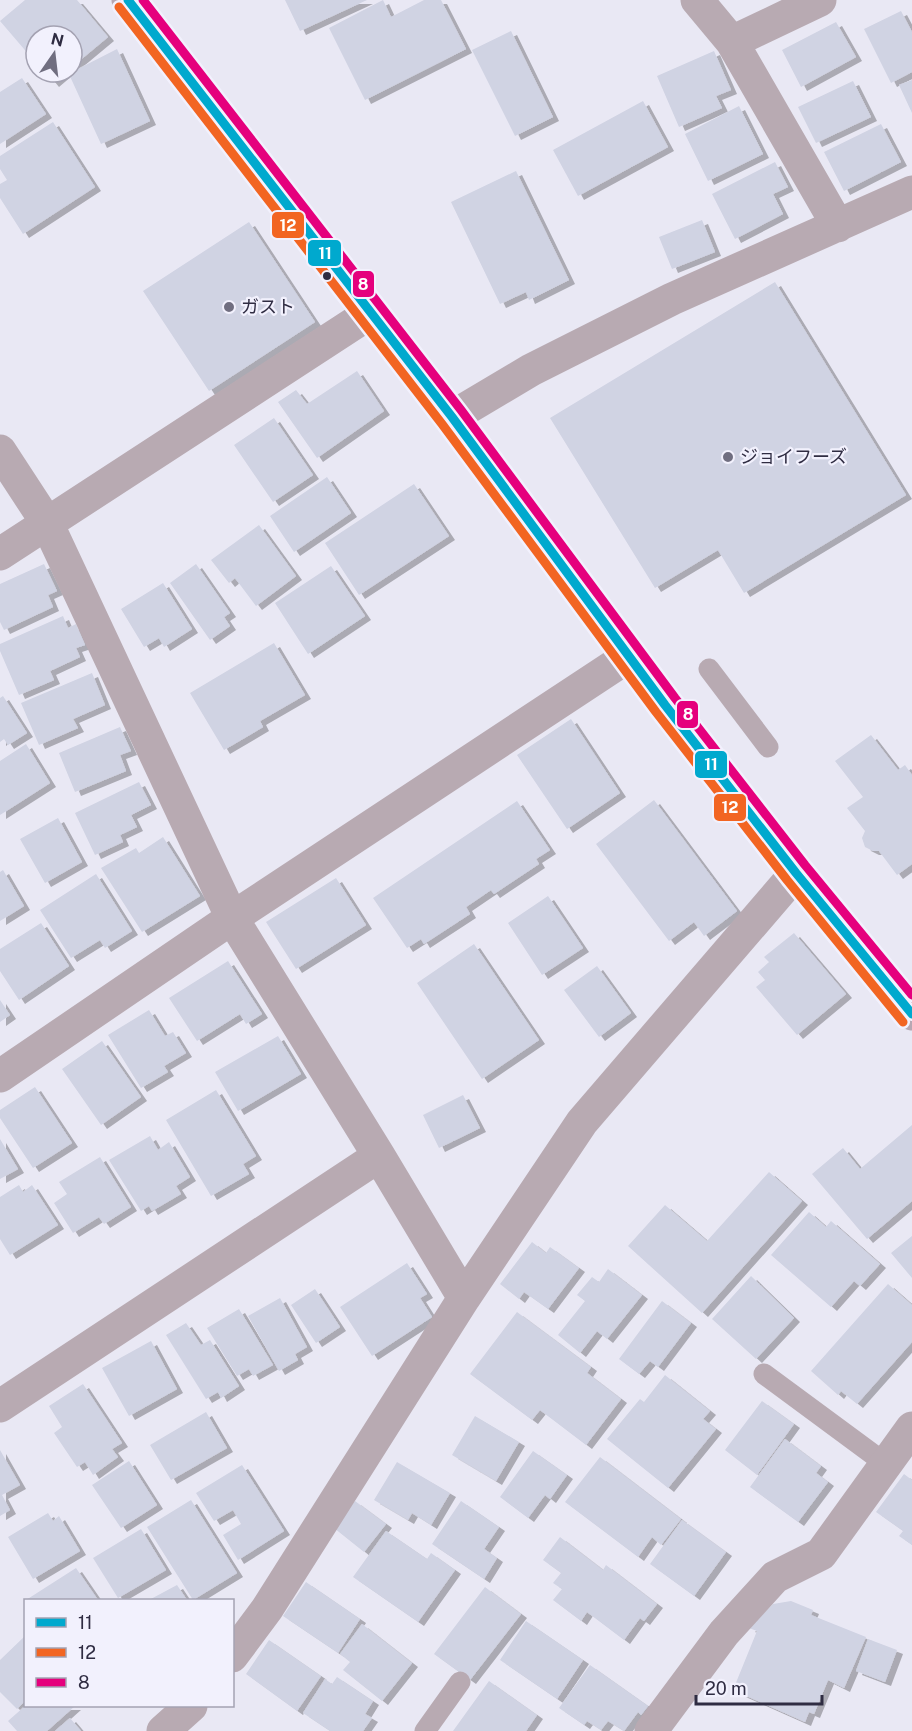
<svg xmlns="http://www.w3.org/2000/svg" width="912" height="1731" viewBox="0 0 912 1731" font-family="'Public Sans','Noto Sans JP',sans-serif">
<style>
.building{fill:#d0d3e3;filter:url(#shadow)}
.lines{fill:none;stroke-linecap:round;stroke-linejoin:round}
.lane{stroke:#b8aab2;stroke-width:21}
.street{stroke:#b8aab2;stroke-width:33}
.secondary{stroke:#b7a8b3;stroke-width:33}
.bus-1-casing{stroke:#f2f1fd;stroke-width:14}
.bus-2-casing{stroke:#f2f1fd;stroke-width:14}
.bus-3-casing{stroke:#f2f1fd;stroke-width:14}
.bus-1{stroke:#00a9ce;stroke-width:9}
.bus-2{stroke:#f26522;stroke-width:9}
.bus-3{stroke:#e5007d;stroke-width:9}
.bus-dot{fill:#2f2c42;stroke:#f2f1fd;stroke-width:2}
.poi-dot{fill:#706e80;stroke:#f2f1fd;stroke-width:2}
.labels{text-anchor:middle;stroke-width:4.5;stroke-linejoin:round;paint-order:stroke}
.poi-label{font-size:18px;fill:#2f2c42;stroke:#f2f1fd;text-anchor:start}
.line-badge{stroke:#f2f1fd;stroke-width:2}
.badge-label{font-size:16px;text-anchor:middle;font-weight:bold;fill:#fff}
</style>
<defs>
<filter id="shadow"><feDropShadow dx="6" dy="4" stdDeviation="0" flood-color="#0004"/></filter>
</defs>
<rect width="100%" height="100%" fill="#e9e8f4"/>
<path class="building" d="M25,0H77L108,37L72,67V36H36V63L0,21Z
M285,0H367L300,31Z
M383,0L391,17L424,0H441L466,49L365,100L329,28Z
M901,11L912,32V72L891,83L864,29Z
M836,22L856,57L801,87L782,50Z
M511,31L553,117L515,136L472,50Z
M117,49L150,121L101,144L68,72H72Z
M714,51L731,90L716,96L722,108L679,127L657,76Z
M44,72H66L53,83Z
M22,78L46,114L0,144V92Z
M912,80V113L899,85Z
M853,81L871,117L816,143L798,107Z
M643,101L668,147L578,196L553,150Z
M739,106L763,154L708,181L685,134Z
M53,122L95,187L23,234L0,198V184L7,180L0,169V156Z
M881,124L901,162L844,191L824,152Z
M775,162L788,187L773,194L783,214L735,239L712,194Z
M516,171L569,280L529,300L526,292L500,304L451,202Z
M702,220L715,252L672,269L659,237Z
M249,222L315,322L209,391L143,291Z
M775,282L906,495L744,593L718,550L655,588L550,418Z
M357,371L384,411L317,458L278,402L296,390L307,404Z
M274,418L313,475L273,502L234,445Z
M327,477L351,513L294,552L270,516Z
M414,484L449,536L359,595L325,543Z
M259,525L296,576L256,606L235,578L229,583L211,560Z
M44,564L57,591L48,595L53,607L4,630L0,622V584Z
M196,564L230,613L224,617L230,626L210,640L170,583Z
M331,566L365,616L308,654L275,603Z
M163,583L192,629L164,647L159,638L144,647L121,609Z
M63,616L68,628L76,624L85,645L76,648L80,657L50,671L54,680L19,695L0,651V644Z
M274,643L305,695L260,721L263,727L224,750L190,693Z
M92,673L105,705L73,719L78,728L39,745L21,703Z
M3,696L27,733L8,745L4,739L0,742V698Z
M571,719L620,793L567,829L517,755Z
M120,727L131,751L120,755L126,771L75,792L59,753Z
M871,735L898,770L905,765L912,775V864L897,875L879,851H873L865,847L862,838L865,831L847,808L863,797L835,761Z
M26,744L50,783L0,815V761Z
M139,782L151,805L131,815L137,827L120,835L123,842L95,855L75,813Z
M654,800L737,911L704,936L694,922L669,941L596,844Z
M517,801L550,850L536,859L539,864L494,894L491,890L466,907L470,914L424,944L421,939L407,948L373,898Z
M58,818L82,862L45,883L20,839Z
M163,837L200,896L142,932L101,868L136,848L139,853Z
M3,870L24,906L0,921V872Z
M96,874L132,931L105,948L100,940L71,958L40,910Z
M336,878L366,925L296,969L266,922Z
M548,896L583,948L542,975L508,923Z
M41,923L69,966L19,1000L0,971V949Z
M794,933L846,994L797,1035L756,987L765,980L758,972L769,962L764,957Z
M474,944L539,1040L482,1079L417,983Z
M228,961L262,1014L246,1024L240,1014L197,1041L169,998Z
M597,966L631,1013L599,1037L564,990Z
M0,1000L10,1015L0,1022Z
M149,1010L165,1036L173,1032L186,1053L164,1066L168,1072L141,1088L108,1035Z
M278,1036L301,1074L238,1111L215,1072Z
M102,1041L141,1097L101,1125L62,1069Z
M35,1087L72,1143L33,1168L0,1118V1110Z
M216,1090L256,1156L243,1164L249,1174L211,1196L166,1120Z
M463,1095L480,1128L439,1148L423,1115Z
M912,1125V1201L867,1239L812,1174L843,1148L860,1169Z
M150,1136L158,1150L169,1142L190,1177L176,1186L181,1194L152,1211L149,1206L141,1211L109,1160Z
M0,1139L18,1169L0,1179Z
M100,1157L131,1207L104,1224L99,1217L73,1233L54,1203L67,1194L59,1182Z
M769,1172L802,1201L702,1313L628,1246L665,1205L707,1241Z
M19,1185L23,1192L32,1185L58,1225L10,1255L0,1239V1197Z
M809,1212L826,1227L831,1221L880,1264L860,1286L854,1281L831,1307L771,1255Z
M912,1236V1278L891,1253Z
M532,1242L546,1253L550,1247L579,1268L548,1309L524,1292L519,1299L500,1284Z
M407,1263L427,1294L420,1298L432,1317L372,1356L340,1307Z
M608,1269L642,1295L607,1339L597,1331L580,1353L558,1335L585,1301L577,1295L592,1277L599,1282Z
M751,1276L794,1318L756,1359L712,1319Z
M888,1284L912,1305V1342L857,1404L841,1391L838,1395L811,1371Z
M315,1289L340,1327L316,1343L291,1305Z
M280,1298L307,1347L295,1354L298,1360L279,1371L248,1316Z
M662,1301L691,1323L658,1367L650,1361L639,1374L619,1359Z
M239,1309L273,1365L253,1376L249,1369L237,1376L207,1328Z
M517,1312L591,1367L587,1373L621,1399L586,1445L540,1410L532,1420L470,1374Z
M186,1323L201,1345L210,1340L239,1386L221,1398L218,1392L206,1399L166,1335Z
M151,1341L177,1389L129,1416L102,1368Z
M665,1375L710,1411L703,1419L716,1429L668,1488L607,1439L640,1399L644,1402Z
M83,1384L122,1443L112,1449L118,1457L93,1475L85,1462L77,1467L54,1433L62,1427L49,1406Z
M762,1401L794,1424L757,1475L725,1450Z
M206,1412L227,1448L171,1480L150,1445Z
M475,1416L519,1442L496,1481L452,1455Z
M785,1439L821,1466L816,1473L828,1482L798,1522L750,1487Z
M0,1450L20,1485L2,1495L10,1510L0,1516Z
M533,1451L567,1475L550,1499L545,1495L528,1518L500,1497Z
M600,1457L681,1519L661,1545L652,1537L638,1557L565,1502Z
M129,1461L157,1505L121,1528L92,1485Z
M397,1462L450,1493L431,1525L412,1513L408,1520L374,1500Z
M242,1465L284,1531L238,1560L223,1535L241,1524L233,1510L214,1521L196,1493Z
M904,1474L912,1480V1545L899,1536L903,1531L876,1512Z
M191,1500L237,1573L193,1600L147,1527Z
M355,1501L386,1524L364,1552L334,1528Z
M461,1501L499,1527L484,1549L497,1558L484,1579L432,1544Z
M48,1513L53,1521L59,1516L80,1551L33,1579L8,1537Z
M682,1520L726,1552L694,1596L650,1564Z
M141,1529L166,1570L118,1598L93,1558Z
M386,1531L427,1559L431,1553L455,1570L418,1622L353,1577Z
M560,1537L603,1570L606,1565L657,1604L644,1621L640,1618L624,1640L587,1612L581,1621L553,1600L562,1589L553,1583L561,1573L543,1560Z
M76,1568L98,1600H26Z
M306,1582L360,1619L338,1653L283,1616Z
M177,1585L187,1600H149Z
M485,1587L521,1614L470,1680L434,1654Z
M791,1601L813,1610L811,1615L866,1637L844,1688L828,1680L814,1714L809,1712L805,1722L733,1690L757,1631L749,1628L773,1604Z
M526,1621L583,1660L557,1699L500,1660Z
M362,1624L412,1663L382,1701L343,1670L350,1662L340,1654Z
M26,1635V1700L17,1709L0,1692V1660Z
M868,1639L897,1650L885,1682L856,1671Z
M269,1640L321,1676L297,1711L246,1674Z
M590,1665L648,1706L641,1715L638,1712L624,1731L608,1721L601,1730L587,1721L584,1725L559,1708Z
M337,1677L373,1701L365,1714L372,1718L363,1731H330L303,1713L325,1679L332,1684Z
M489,1681L537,1715L526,1731H453Z
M25,1706H75L47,1731H17L8,1721Z
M70,1718L81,1731H55Z"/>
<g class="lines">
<path class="lane" d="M709,669L768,747
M764,1374L886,1464
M425,1731L460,1682"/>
<path class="street" d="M697,0L732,42L838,226
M732,42L820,0
M452,417L531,370L672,299L912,192
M0,451L47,523L232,918L379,1156L464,1298
M0,554L370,313
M0,1076L232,918L629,656
M0,1406L379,1156
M232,1656L267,1609L464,1298L582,1122L796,873
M163,1731L191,1706
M651,1731L724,1633L775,1577L821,1554L912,1428"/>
<path class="secondary" d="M128,0L452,417L665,705L796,873L912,1014"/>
<defs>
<path id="bus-1" d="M128,0L452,417L665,705L796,873L912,1014"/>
<path id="bus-2" d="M119,7L442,424L656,712L787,880L903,1022"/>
<path id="bus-3" d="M143,0L461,410L675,698L805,865L912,995"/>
</defs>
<use href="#bus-1" class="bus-1-casing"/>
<use href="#bus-2" class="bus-2-casing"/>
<use href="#bus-3" class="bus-3-casing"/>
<use href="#bus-1" class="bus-1"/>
<use href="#bus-2" class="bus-2"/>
<use href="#bus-3" class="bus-3"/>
</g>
<circle class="bus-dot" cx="327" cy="276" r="5"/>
<g class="poi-dot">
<circle cx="229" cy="307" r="6"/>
<circle cx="728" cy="457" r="6"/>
</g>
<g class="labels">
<g class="poi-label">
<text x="241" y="313">ガスト</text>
<text x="740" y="463">ジョイフーズ</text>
</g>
</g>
<g class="line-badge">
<rect x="271" y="211" width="34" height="28" rx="6" fill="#f26522"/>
<rect x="307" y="239" width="35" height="28" rx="6" fill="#00a9ce"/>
<rect x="352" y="270" width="23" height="28" rx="6" fill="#e5007d"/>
<rect x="676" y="700" width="23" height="29" rx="6" fill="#e5007d"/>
<rect x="694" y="750" width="34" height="29" rx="6" fill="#00a9ce"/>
<rect x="713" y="793" width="34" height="29" rx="6" fill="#f26522"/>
</g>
<g class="badge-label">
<text x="288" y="231">12</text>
<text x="325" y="259">11</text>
<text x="363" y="290">8</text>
<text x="688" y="720">8</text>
<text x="711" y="770">11</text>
<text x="730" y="813">12</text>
</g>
<rect x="24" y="1599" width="210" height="108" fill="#f2f1fd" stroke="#a4a2b2" stroke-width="1.5"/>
<rect x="36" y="1618" width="30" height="9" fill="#00a9ce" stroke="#a4a2b2" stroke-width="1.5"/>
<text x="78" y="1629" font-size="18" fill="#2f2c42">11</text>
<rect x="36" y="1648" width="30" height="9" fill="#f26522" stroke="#a4a2b2" stroke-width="1.5"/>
<text x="78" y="1659" font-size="18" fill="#2f2c42">12</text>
<rect x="36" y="1678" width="30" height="9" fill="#e5007d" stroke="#a4a2b2" stroke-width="1.5"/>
<text x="78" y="1689" font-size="18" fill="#2f2c42">8</text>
<g transform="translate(54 54) rotate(14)"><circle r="28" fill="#f2f1fd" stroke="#a4a2b2" stroke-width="1.5"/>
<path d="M0-4.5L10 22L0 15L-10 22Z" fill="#706e80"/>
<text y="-9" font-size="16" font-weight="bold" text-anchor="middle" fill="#2f2c42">N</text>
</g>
<path d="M696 1695v9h126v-9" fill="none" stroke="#2f2c42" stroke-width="3"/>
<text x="705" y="1695" font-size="18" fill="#2f2c42" stroke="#f2f1fd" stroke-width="4.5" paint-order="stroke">20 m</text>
</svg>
